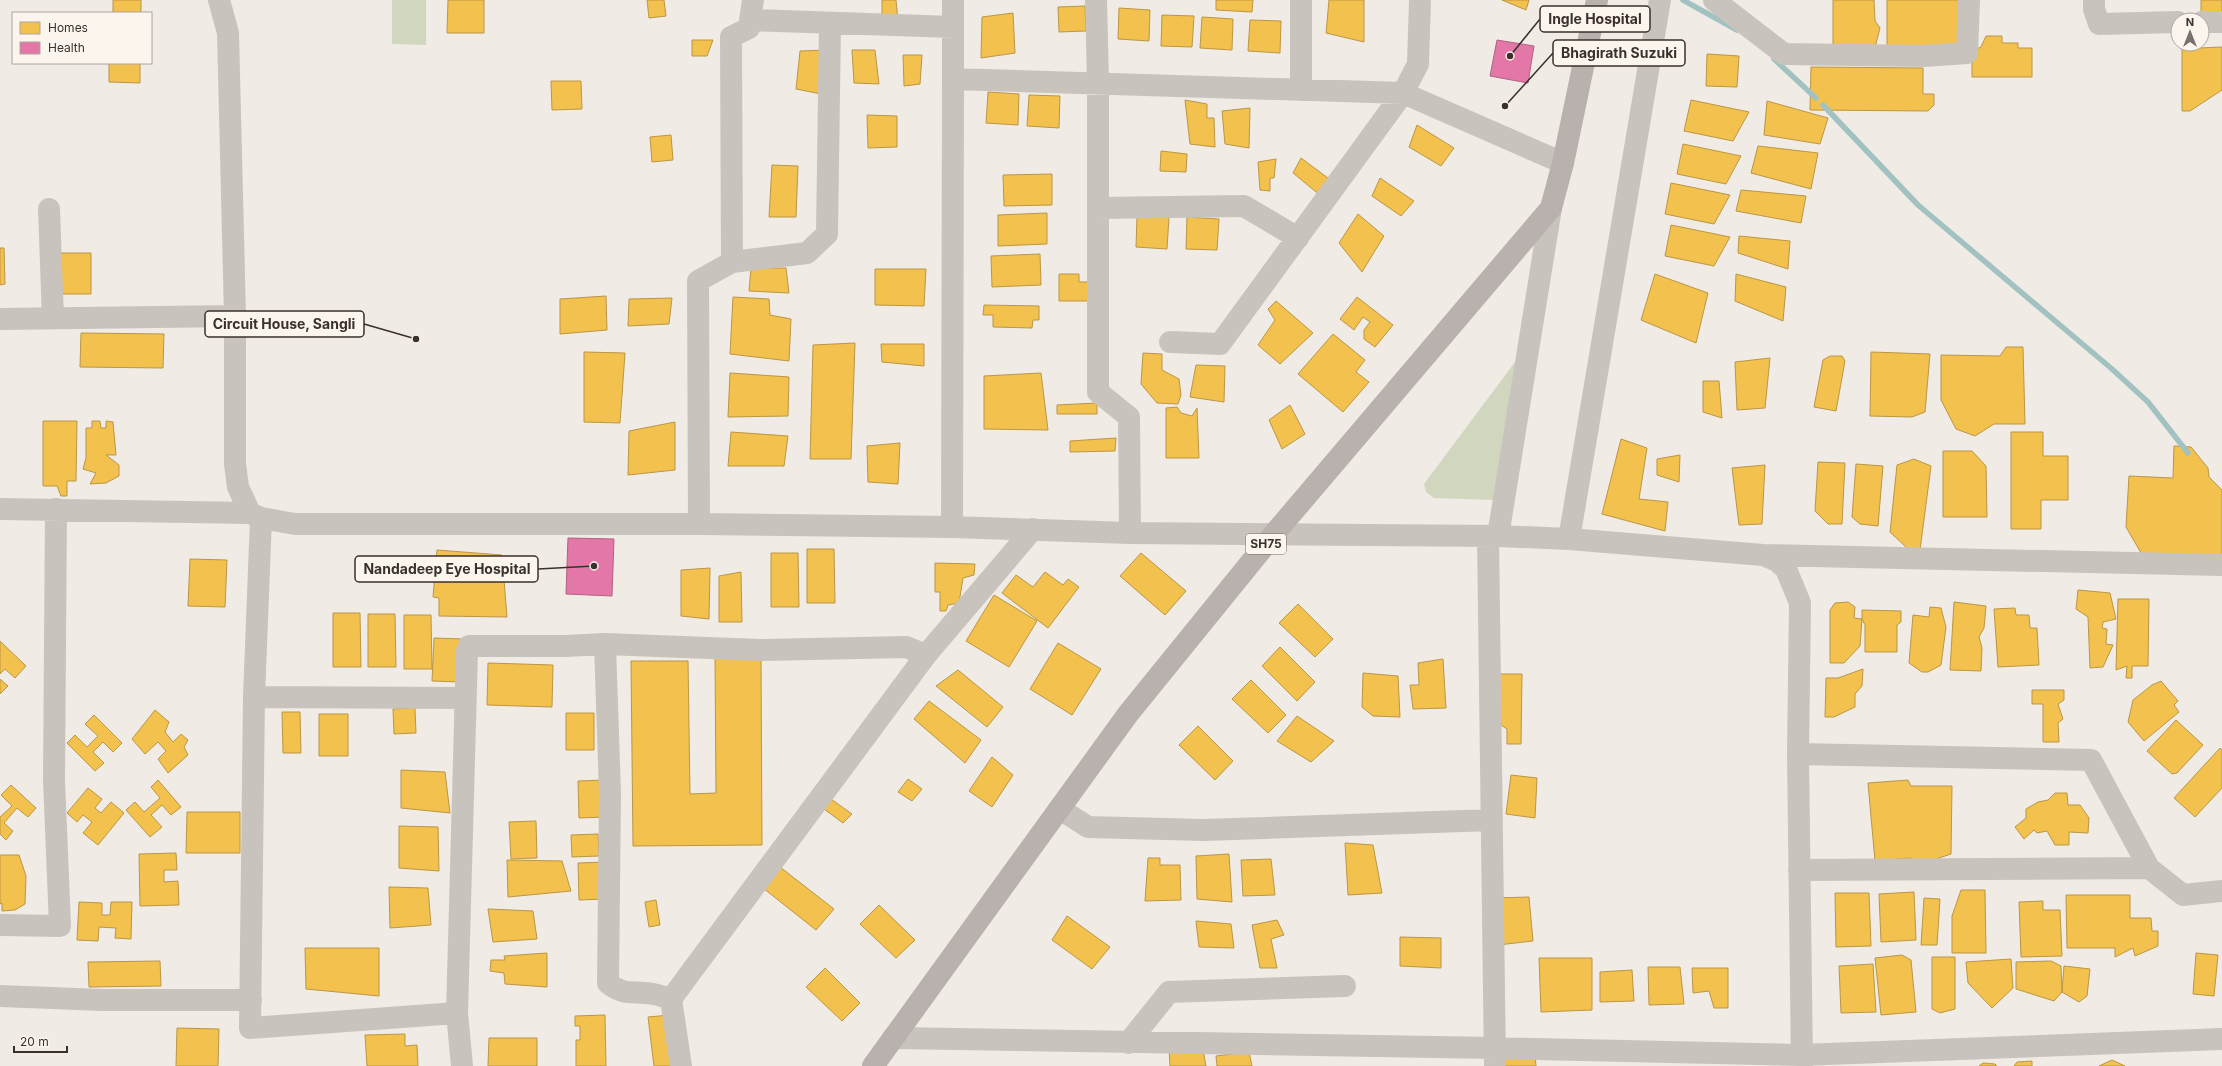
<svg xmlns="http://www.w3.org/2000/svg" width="2222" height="1066" viewBox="0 0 2222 1066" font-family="Inter,sans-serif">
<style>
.green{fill:#d1d6bf}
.homes{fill:#f2c14e;stroke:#bb9644}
.health{fill:#e377a8;stroke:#b16282}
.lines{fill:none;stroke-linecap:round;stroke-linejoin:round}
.stream{stroke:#a1c2c1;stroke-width:5.5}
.minor{stroke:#c9c3be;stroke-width:22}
.major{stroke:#b8b1ad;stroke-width:22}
.labels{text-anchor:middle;stroke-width:4;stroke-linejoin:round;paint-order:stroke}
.shield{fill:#fbf5ee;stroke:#756b66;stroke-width:1}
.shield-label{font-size:12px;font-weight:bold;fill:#3b302b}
.leader{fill:none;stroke:#3b302b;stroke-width:1.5}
.callout-dot{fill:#3b302b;stroke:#fbf5ee;stroke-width:1.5}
.callout{fill:#fbf5ee;stroke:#3b302b;stroke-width:1.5}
.callout-label{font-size:14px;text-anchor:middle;font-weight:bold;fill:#3b302b}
</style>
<rect width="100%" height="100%" fill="#f0ebe5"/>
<path class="green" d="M392,0H426V45L392,44Z
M1527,346L1496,500L1434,498L1426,492L1424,484Z"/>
<path class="homes" d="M113,0H141V13H106L113,12Z
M448,0H484V33H447Z
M647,0H664L666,16L649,18Z
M882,0H896L898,21L882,17Z
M1216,0H1253L1252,12L1216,10Z
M1329,0H1364V42L1326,33Z
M1502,0H1529L1526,10Z
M1833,0H1874L1875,21L1880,28L1874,51H1833Z
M1887,0H1964L1963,48L1887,47Z
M2201,0H2222V15H2201Z
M1085,6L1086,31L1059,32L1058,7Z
M1119,8L1150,10L1149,41L1118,39Z
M1013,13L1015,53L981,58L982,17Z
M1162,15L1194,16L1192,47L1161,46Z
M1202,17L1233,19L1232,50L1200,48Z
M1250,20L1281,21L1280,53L1248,51Z
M1986,36H2002V43H2018V48H2032V77H1972V51L1981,47Z
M692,40H713L707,56H692Z
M2182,44H2190L2199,48L2222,47V90L2190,111H2182Z
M826,50V95L796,89L800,51Z
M852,50H875L879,84L854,83Z
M1707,54L1739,56L1737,87L1706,86Z
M903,55H922L920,84L904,86Z
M105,63H140V83L109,82V64Z
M1811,67L1923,68V94H1934V105L1928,111L1810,110Z
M551,81H581L582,109L552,110Z
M988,92L1019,94L1018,125L986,123Z
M1029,95L1060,96L1059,128L1027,126Z
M1185,100L1207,104V118H1214L1215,147L1190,144Z
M1691,100L1749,112L1733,141L1684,131Z
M1767,101L1828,118L1820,144L1764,135Z
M1250,108L1249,148L1225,144L1222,111Z
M867,115L897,116V147L868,148Z
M1417,125L1454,148L1441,166L1409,147Z
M671,135L673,160L652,162L650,137Z
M1683,144L1741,156L1726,184L1677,174Z
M1758,146L1818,153L1811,189L1751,173Z
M1161,151L1187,154L1186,172L1160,171Z
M1301,158L1332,181L1321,196L1293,173Z
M1276,159L1274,178H1270V191L1260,190L1258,162Z
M772,165L798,166L796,217H769Z
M1052,174V205L1004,206L1003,175Z
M1380,178L1414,201L1401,216L1372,196Z
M1671,183L1730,195L1714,224L1665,214Z
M1741,190L1806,196L1801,223L1736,211Z
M1047,213V244L998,246V215Z
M1358,214L1384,236L1362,272L1339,243Z
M1137,216L1169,217L1167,249L1136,247Z
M1187,217L1219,219L1217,250L1186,249Z
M1671,225L1730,237L1714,266L1665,256Z
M1739,236L1790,241L1788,269L1738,253Z
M0,248H4L5,284L0,285Z
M58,253H91V294H58Z
M1040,254L1041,285L992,287L991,256Z
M751,268H786L789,293L749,291Z
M875,269H926L924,306L875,305Z
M1059,274H1079V282H1088V301H1059Z
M1655,274L1708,293L1696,343L1641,320Z
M1736,274L1786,287L1783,321L1735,301Z
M606,296L607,330L560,334V299Z
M733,297L769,299L770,315L791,319L789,361L730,354Z
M1357,297L1393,325L1375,347L1364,339V330L1370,322L1363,317L1354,330L1340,319Z
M672,298L669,324L628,326L629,299Z
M1276,301L1313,333L1280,364L1258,345L1275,320L1268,309Z
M984,305L1039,306V320H1033L1032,328L993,327V315H983Z
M81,333L164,334L163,368L80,367Z
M1333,334L1365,360L1356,372L1369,382L1343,412L1298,374Z
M855,343L851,459H810L813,345Z
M881,344H924V366L882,362Z
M2006,347H2023L2025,424H1994L1975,436L1956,429L1941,400V355L2000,356Z
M584,352L625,353L620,423L584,422Z
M1871,352L1930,354L1925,412L1912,417L1870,416Z
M1143,353L1162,354V370L1179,379L1181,395L1178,404L1157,403L1141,384Z
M1830,356H1842L1845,361L1836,411L1814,407L1823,360Z
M1770,358L1765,408L1737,410L1735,362Z
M1196,365L1225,366L1224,402L1190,397Z
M730,373L789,377L788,416L728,417Z
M1041,373L1048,430L984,429V376Z
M1703,381H1719L1722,418L1703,412Z
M1097,403V414H1057V405Z
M1290,405L1305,434L1282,449L1269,420Z
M1177,407L1181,413L1192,416L1197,408L1199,458H1166V408Z
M43,421H77L76,481H67V496H61L57,486H43Z
M92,421H100L101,428H106V421L113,422L116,455H106L119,465V476L106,483L90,484L96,473L83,469L86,458V428H92Z
M675,422V470L628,475L629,431Z
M731,432L788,436L784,466H728Z
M2011,432H2043V456H2068V500H2041V529H2011Z
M1116,438L1115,451L1070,452V441Z
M1621,439L1647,448L1639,499L1668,502L1665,531L1602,514Z
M900,443L898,484L868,482L867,446Z
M2174,446L2191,447L2208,468L2209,477L2222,490V564L2144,558L2126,527L2129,476L2173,478Z
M1943,451H1972L1986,466L1987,517H1943Z
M1680,455L1679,482L1657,475V459Z
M1914,459L1931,466L1920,550L1907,548L1890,532L1897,465Z
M1818,462L1845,463L1842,524H1828L1815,511Z
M1856,464L1883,466L1878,526L1860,524L1852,517Z
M1765,465L1762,524L1739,525L1732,468Z
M807,549H834L835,603H807Z
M437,550L502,555L507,617L439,616V598L433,597Z
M771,553H798L799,607H771Z
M1141,553L1186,591L1165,615L1120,576Z
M190,559L227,560L225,607L188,606Z
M935,563L975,564L974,575L963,578L959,603L948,605L946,611H940V592H935Z
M710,568L709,619L681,616V570Z
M741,572L742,622H719V576Z
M1045,572L1063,585L1068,579L1079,587L1048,628L1002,593L1016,575L1033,587Z
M2078,590L2110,593L2116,619L2103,622L2102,628L2107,629L2106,644L2113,645L2103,667L2090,668L2088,617L2076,609Z
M994,595L1037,621L1009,667L966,641Z
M2118,599H2149L2148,666H2132V678H2126L2127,666L2116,670Z
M1848,602L1855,607L1854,618L1862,619L1860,646L1844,663H1830V610L1835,603Z
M1954,602L1986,606L1984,628L1979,637L1982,648L1981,671L1950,670Z
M1298,604L1333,639L1315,657L1279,623Z
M1930,607L1941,608L1946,627L1941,665L1928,672H1922L1909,663L1913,615L1929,617Z
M2015,608L2016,615H2029L2030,628H2037L2039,665L1998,667L1994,609Z
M1862,610L1901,611V622L1897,625V652H1865V625L1862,619Z
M333,613H360L361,667H333Z
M368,614H395L396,667H368Z
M404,615H431L432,669H404Z
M434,638L464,639L462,682L432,681Z
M0,641L26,666L15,678L5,669L0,674Z
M1058,643L1101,669L1072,715L1030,689Z
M1280,647L1315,682L1297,701L1262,666Z
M715,657H761L762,845L633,846L631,661H688L690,794L716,793Z
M1443,659L1446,708L1413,709L1410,685H1419L1418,663Z
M488,663L553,665L552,707L487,705Z
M1863,669L1862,686L1855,694V707L1834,717H1825L1826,678H1838Z
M958,670L1003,707L987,727L936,686Z
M1363,673L1398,676L1400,717L1373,716L1362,707Z
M1496,674H1522L1521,744H1507V729L1495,721Z
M0,679L8,686L0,694Z
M1251,680L1286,715L1268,733L1232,699Z
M2161,681L2178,701L2174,705L2179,712L2144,741L2128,722L2133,700L2152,685Z
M2032,690H2064V700L2058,704L2063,719L2058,723L2059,742H2043V704H2032Z
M929,701L981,740L965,763L914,719Z
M415,708L416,733L394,734L393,709Z
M155,710L169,722L165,732L173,742L181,734L188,740L184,747L188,755L168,773L158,759L166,751L158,742L145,754L132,739Z
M282,712H300L301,753H283Z
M566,713H594V750H566Z
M319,714H348V756H319Z
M94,715L122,743L113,752L103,742L93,752L104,763L95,771L67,743L75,735L87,747L98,736L85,724Z
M1297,716L1334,741L1311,762L1277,741Z
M2176,720L2203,745L2177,773L2172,774L2147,751Z
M1198,726L1233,761L1215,780L1179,745Z
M2220,748L2222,750V788L2195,817L2174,798Z
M992,757L1013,775L992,807L969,791Z
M401,770L445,772L450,813L401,808Z
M1511,775L1537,778L1535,818L1506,814Z
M908,779L922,789L912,801L898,792Z
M158,780L181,807L171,815L162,805L151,815L162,827L150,837L126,810L135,802L144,812L160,798L151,787Z
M604,780L605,817L579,818L578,781Z
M1908,780L1911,786H1952L1951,854L1921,864L1910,858L1875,861L1868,783Z
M11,785L36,808L28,817L17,808L4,823L13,831L6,840L0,834V817L12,806L1,795Z
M88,788L102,799L95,808L101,813L111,802L124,813L98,845L83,833L92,822L83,815L77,822L67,813Z
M2055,793H2067L2068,805H2080L2089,818L2088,833L2069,832V845H2055L2047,831L2037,833L2034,830L2024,839L2015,827L2026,818V809L2038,802L2048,800Z
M831,799L852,814L843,823L824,809Z
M187,812H240V853H186Z
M536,821L537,858L511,859L509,822Z
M399,826L438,827L439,871L399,868Z
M598,834L599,856L572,857L571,835Z
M1345,843L1373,845L1382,893L1348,895Z
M176,853L177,870H164V882L178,881L179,905L140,906L139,854Z
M1229,854L1232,902L1197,899L1196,856Z
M0,855H19L26,876L25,904L15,910L2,911V903L0,904Z
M1148,858H1160V865H1180L1181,900L1145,901Z
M1271,859L1275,895L1243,896L1241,860Z
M507,860L562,861L571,891L508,897Z
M604,862L605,899L579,900L578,863Z
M780,867L834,909L816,930L763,888Z
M389,887L428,888L431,925L390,928Z
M1961,890H1985L1986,953H1952V916Z
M1914,892L1916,940L1881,942L1879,894Z
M1835,893H1869L1871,946L1836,947Z
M2066,895H2130V918H2151L2152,931H2158V946L2135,956L2133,948L2115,957V948H2067Z
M1529,897L1533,941L1498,945L1494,898Z
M1924,898L1940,899L1937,945H1921Z
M656,900L660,925L649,927L645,902Z
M2043,901V910H2060L2062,956L2021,957L2019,902Z
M79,902L102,903V915H110L111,902H132L131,939L115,938L116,928L99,927L98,941L77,940Z
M879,905L915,940L896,958L860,924Z
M488,909L533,911L537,939L493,942Z
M1067,916L1110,947L1092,969L1052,940Z
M1277,920L1284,935L1271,939L1277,968H1260L1252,925Z
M1196,921L1231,924L1234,948L1199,947Z
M1400,937L1441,938V968L1400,966Z
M305,948H379V996L306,989Z
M547,953V987L505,984L504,973L490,971L491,960H505L504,956Z
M2196,953L2218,955L2214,996L2193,994Z
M1902,955L1911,960L1916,1012L1881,1015L1875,958Z
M1932,957H1955V1009L1940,1013L1932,1009Z
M1539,958H1592V1010L1541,1012Z
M2011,959L2013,988L1992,1008L1968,983L1966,962Z
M160,961L161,986L89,987L88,962Z
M2051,961L2061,966L2062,992L2054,1001L2016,989V962Z
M1873,964L1876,1012L1841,1013L1839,966Z
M2064,966L2090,969L2087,996L2079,1002L2062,992Z
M1648,967H1680L1684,1004L1649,1005Z
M825,968L860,1003L842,1021L806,987Z
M1692,968H1728V1008H1714L1709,991L1693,993Z
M1632,970L1634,1001L1600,1002V972Z
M605,1015L606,1066H576V1040H580V1026H575V1016Z
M670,1015L676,1066H654L648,1017Z
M177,1028L219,1029L218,1066H176Z
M405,1034V1046L417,1045L418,1066H367L365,1035Z
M489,1038H537V1066H488Z
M1202,1044L1206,1066H1170L1169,1048Z
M1249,1052L1252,1066H1217L1216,1056Z
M1535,1056L1536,1066H1504L1503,1058Z
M2112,1060L2125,1066H2099Z
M2032,1061V1066H2014L2017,1062Z
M1983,1063L1995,1064L1997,1066H1979Z"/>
<path class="health" d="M1497,40L1534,46L1528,83L1490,76Z
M568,538L614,539L612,596L566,594Z"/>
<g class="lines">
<path class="stream" d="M1683,0L1737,30
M1774,59L1816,98
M1823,105L1918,205L2112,369L2148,402L2188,453"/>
<path class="minor" d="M219,0L228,33L235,316V464L238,487L250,513
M953,0V79
M1096,0L1098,83V392L1129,417L1130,533
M1301,0V90
M1714,0L1784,54L1924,56L1967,53L1969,0
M2094,0V9L2099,24L2178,22
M751,20L953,27
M2202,22H2222
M1098,208L1244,206L1298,238
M49,209L53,319
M732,262L807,253L827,234L830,23
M0,319L235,316
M1170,342L1220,344L1403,93L1418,64L1420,0
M0,509L250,513L261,518L295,524H699L952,527L1130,533L1498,536L1569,539L1763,555L2222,565
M261,518L254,697L250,1028L457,1013L462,1066
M699,524L698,281L732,262L731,37L749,28L753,0
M952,527L953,79L1403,93L1563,163
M1488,536L1495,1066
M1498,536L1551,208
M1569,539L1660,0
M1763,555L1777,561L1786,569L1800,603L1798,754L1802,1066
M605,644L610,793L608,983C625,997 634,990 653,994C659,995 665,997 671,999
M254,697L465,698
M1798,754L2091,760L2149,868
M1060,809L1088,827L1204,830L1492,820
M1799,870L2149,868L2183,895L2222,891
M0,925L60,926L54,780L56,509
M0,996L102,1000H251
M457,1013L467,651L469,646H565L605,644L760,650L906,647L926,655
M893,1038L1495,1048L1801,1055L2222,1039
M1128,1043L1169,992L1345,986
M681,1066L671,999L926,655L1033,529"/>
<path class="major" d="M873,1066L1128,714L1274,534L1551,208L1563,163L1597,0"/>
</g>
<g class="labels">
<rect class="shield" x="1246" y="534" width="40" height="20" rx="3"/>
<g class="shield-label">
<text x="1266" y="548">SH75</text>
</g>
</g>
<path class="leader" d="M1510 56L1540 19M1505 106L1553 53M416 339L364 324M594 566L538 569"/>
<g class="callout-dot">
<circle cx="1510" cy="56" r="4"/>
<circle cx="1505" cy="106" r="4"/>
<circle cx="416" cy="339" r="4"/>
<circle cx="594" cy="566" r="4"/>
</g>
<g class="callout">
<rect x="1540" y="6" width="110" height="26" rx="4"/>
<rect x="1553" y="40" width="132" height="26" rx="4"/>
<rect x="205" y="311" width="159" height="26" rx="4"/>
<rect x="355" y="556" width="183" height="26" rx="4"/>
</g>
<g class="callout-label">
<text x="1595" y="24">Ingle Hospital</text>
<text x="1619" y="58">Bhagirath Suzuki</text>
<text x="284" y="329">Circuit House, Sangli</text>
<text x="447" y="574">Nandadeep Eye Hospital</text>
</g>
<rect x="12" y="12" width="140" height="52" fill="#fbf5ee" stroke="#aea6a0"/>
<rect x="20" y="22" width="20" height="12" fill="#f2c14e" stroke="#aea6a0"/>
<text x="48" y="32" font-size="12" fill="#3b302b">Homes</text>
<rect x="20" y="42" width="20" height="12" fill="#e377a8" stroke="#aea6a0"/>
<text x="48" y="52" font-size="12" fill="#3b302b">Health</text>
<g transform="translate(2190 32)"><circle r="19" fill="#fbf5ee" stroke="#aea6a0"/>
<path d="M0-3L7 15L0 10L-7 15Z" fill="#7a716c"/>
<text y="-6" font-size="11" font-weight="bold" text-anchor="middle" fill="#3b302b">N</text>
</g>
<path d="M14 1046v6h53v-6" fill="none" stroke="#3b302b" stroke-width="2"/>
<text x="20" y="1046" font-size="12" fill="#3b302b" stroke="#fbf5ee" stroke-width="3" paint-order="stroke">20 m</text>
</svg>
